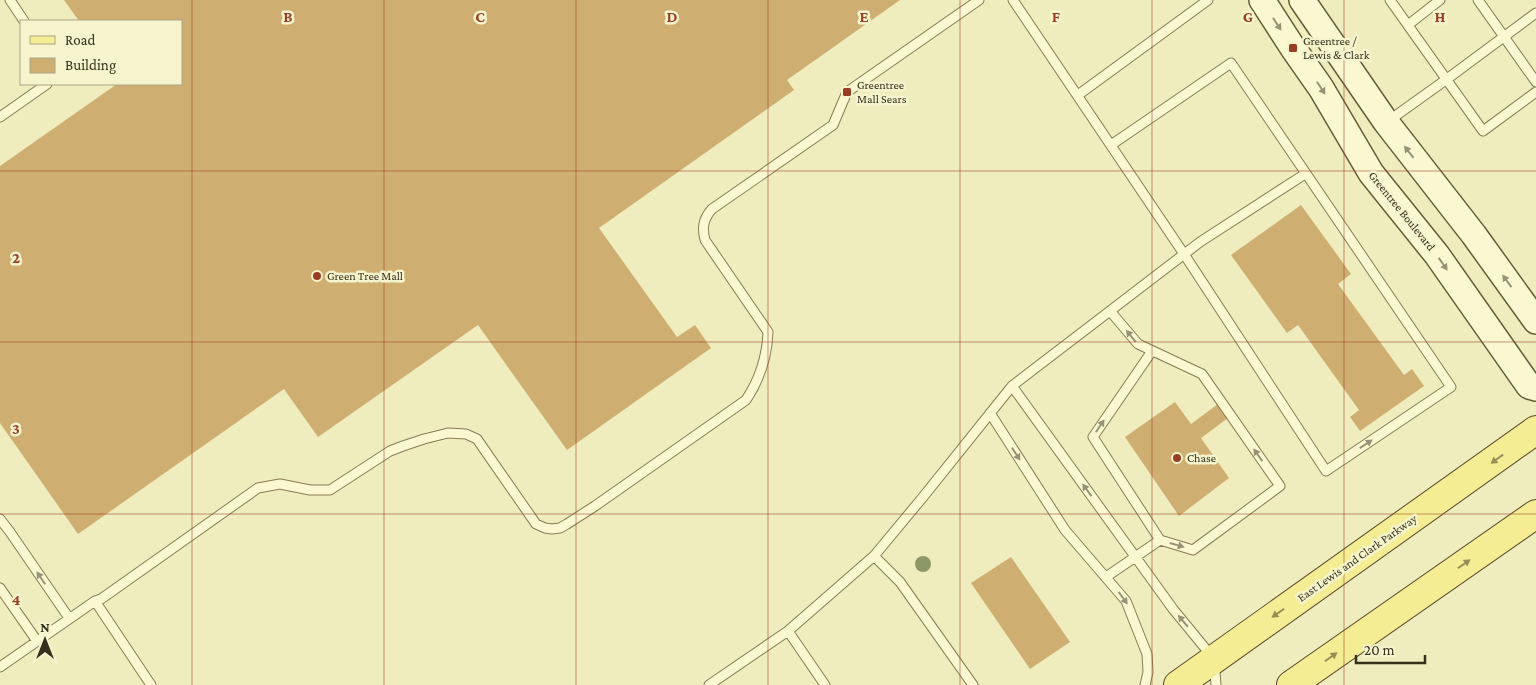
<svg xmlns="http://www.w3.org/2000/svg" width="1536" height="685" viewBox="0 0 1536 685" font-family="'Crimson Pro',serif">
<style>
.building{fill:#cfae72}
.lines{fill:none;stroke-linecap:round;stroke-linejoin:round}
.service-casing{stroke:#887c56;stroke-width:11}
.secondary-casing{stroke:#695c39;stroke-width:28}
.primary-casing{stroke:#55482b;stroke-width:30}
.service{stroke:#faf7d1;stroke-width:9}
.secondary{stroke:#faf7d1;stroke-width:25}
.primary{stroke:#f5ed93;stroke-width:28}
.tree{fill:#8c9867}
.oneway{fill:#989376}
.oneway2{fill:#968e57}
.grid{fill:none;stroke:#993e24;stroke-width:1;stroke-opacity:0.55}
.poi-dot{fill:#993e24;stroke:#f6f4cd;stroke-width:2}
.labels{text-anchor:middle;stroke-width:5;stroke-linejoin:round;paint-order:stroke}
.poi-label{font-size:12px;fill:#362f1b;stroke:#f6f4cd;text-anchor:start}
.street-label{font-size:12px;fill:#362f1b;stroke:#f6f4cd}
.grid-label{font-size:16px;text-anchor:middle;font-weight:bold;fill:#993e24;stroke:#f6f4cd;stroke-width:5;stroke-linejoin:round;paint-order:stroke}
</style>
<rect width="100%" height="100%" fill="#efecbd"/>
<path class="building" d="M64,0H900L787,80L794,90L599,228L677,337L695,325L711,348L567,450L478,325L318,437L284,389L78,534L0,423V166L117,84H181V21H79Z
M1301,205L1351,274L1338,284L1404,375L1412,369L1424,386L1360,431L1350,417L1359,410L1298,325L1287,333L1231,255Z
M1175,402L1191,424L1218,404L1228,418L1201,438L1229,478L1179,516L1125,437Z
M1011,557L1070,642L1030,669L971,583Z"/>
<g class="lines">
<defs>
<path id="service" d="M10,0L24,21
M1013,0L1184,254L1326,471L1451,387L1231,63L1111,145
M1390,0L1483,131L1536,92
M1478,0L1536,82
M1408,25L1440,0
M1078,95L1208,0
M0,117L47,84
M1387,122L1447,79L1536,13
M1152,351L1093,437L1160,540
M1012,386L1173,609L1214,659L1216,685
M990,413L1065,530L1126,601L1147,654L1148,672L1145,685
M0,519L10,532L69,618
M874,556L900,582L973,685
M1106,577L1160,540L1193,550L1280,486L1202,374L1138,344L1110,311
M0,588L37,641
M95,601L101,599L258,488L280,484L310,490H330L390,451L403,446L424,439L448,433L466,434L477,439L536,524L545,528L552,529L560,528L567,524L595,506L746,400C760,379 767,358 768,332L705,240C702,228 703,219 712,209L833,125L847,92L979,0
M788,631L825,685
M0,667L95,601L151,685
M709,685L788,631L874,556L923,497L1012,386L1200,242L1305,174"/>
<path id="secondary" d="M1262,0L1293,48L1321,88L1371,173L1437,255L1529,386L1536,388
M1302,0L1386,122L1474,235L1536,321"/>
<path id="primary" d="M1178,685L1536,430
M1291,685L1536,514"/>
</defs>
<use href="#service" class="service-casing"/>
<use href="#secondary" class="secondary-casing"/>
<use href="#primary" class="primary-casing"/>
<use href="#service" class="service"/>
<use href="#secondary" class="secondary"/>
<use href="#primary" class="primary"/>
</g>
<circle class="tree" cx="923" cy="564" r="8"/>
<defs><path id="oneway-solid" d="M-6-.8H1V-3.2L6.5 0L1 3.2V.8H-6Z" transform="scale(1.25)"/></defs>
<g class="oneway">
<use href="#oneway-solid" transform="translate(1277 24) rotate(57)"/>
<use href="#oneway-solid" transform="translate(1321 88) rotate(57)"/>
<use href="#oneway-solid" transform="translate(1409 152) rotate(-128)"/>
<use href="#oneway-solid" transform="translate(1443 264) rotate(55)"/>
<use href="#oneway-solid" transform="translate(1507 281) rotate(-126)"/>
<use href="#oneway-solid" transform="translate(1131 336) rotate(-129)"/>
<use href="#oneway-solid" transform="translate(1100 426) rotate(-56)"/>
<use href="#oneway-solid" transform="translate(1366 444) rotate(-34)"/>
<use href="#oneway-solid" transform="translate(1016 454) rotate(57)"/>
<use href="#oneway-solid" transform="translate(1258 455) rotate(-125)"/>
<use href="#oneway-solid" transform="translate(1087 490) rotate(-126)"/>
<use href="#oneway-solid" transform="translate(1177 545) rotate(16)"/>
<use href="#oneway-solid" transform="translate(41 578) rotate(-124)"/>
<use href="#oneway-solid" transform="translate(1123 598) rotate(54)"/>
<use href="#oneway-solid" transform="translate(1183 621) rotate(-130)"/>
</g>
<g class="oneway2">
<use href="#oneway-solid" transform="translate(1497 459) rotate(144)"/>
<use href="#oneway-solid" transform="translate(1464 564) rotate(-35)"/>
<use href="#oneway-solid" transform="translate(1278 613) rotate(145)"/>
<use href="#oneway-solid" transform="translate(1331 657) rotate(-35)"/>
</g>
<path class="grid" d="M192,0V685M384,0V685M576,0V685M768,0V685M960,0V685M1152,0V685M1344,0V685M0,171H1536M0,342H1536M0,514H1536"/>
<g class="poi-dot">
<rect x="1288" y="43" width="10" height="10" rx="2.5"/>
<rect x="842" y="87" width="10" height="10" rx="2.5"/>
<circle cx="317" cy="276" r="5"/>
<circle cx="1177" cy="458" r="5"/>
</g>
<g class="labels">
<g class="poi-label">
<text x="1303" y="45">Greentree /<tspan x="1303" dy="14">Lewis &amp; Clark</tspan></text>
<text x="857" y="89">Greentree<tspan x="857" dy="14">Mall Sears</tspan></text>
<text x="327" y="280">Green Tree Mall</text>
<text x="1187" y="462">Chase</text>
</g>
<g class="street-label">
<text transform="translate(1402 211) rotate(51)" y="4">Greentree Boulevard</text>
<text transform="translate(1357 558) rotate(-35)" y="4">East Lewis and Clark Parkway</text>
</g>
</g>
<g class="grid-label">
<text x="288" y="22">B</text>
<text x="480" y="22">C</text>
<text x="672" y="22">D</text>
<text x="864" y="22">E</text>
<text x="1056" y="22">F</text>
<text x="1248" y="22">G</text>
<text x="1440" y="22">H</text>
<text x="16" y="263">2</text>
<text x="16" y="434">3</text>
<text x="16" y="605">4</text>
</g>
<rect x="20" y="20" width="162" height="65" fill="#f6f4cd" stroke="#a9a586"/>
<rect x="30" y="36" width="25" height="8" fill="#f5ed93" stroke="#a9a586"/>
<text x="65" y="45" font-size="15" fill="#362f1b">Road</text>
<rect x="30" y="58" width="25" height="15" fill="#cfae72" stroke="#a9a586"/>
<text x="65" y="70" font-size="15" fill="#362f1b">Building</text>
<g transform="translate(45 640)" stroke="#f6f4cd" stroke-width="4" paint-order="stroke">
<path d="M0-4L9 19L0 12L-9 19Z" fill="#362f1b"/>
<text y="-8" font-size="14" font-weight="bold" text-anchor="middle" fill="#362f1b">N</text>
</g>
<path d="M1356 655v8h69v-8" fill="none" stroke="#362f1b" stroke-width="2.5"/>
<text x="1364" y="655" font-size="15" fill="#362f1b" stroke="#f6f4cd" stroke-width="4" paint-order="stroke">20 m</text>
</svg>
